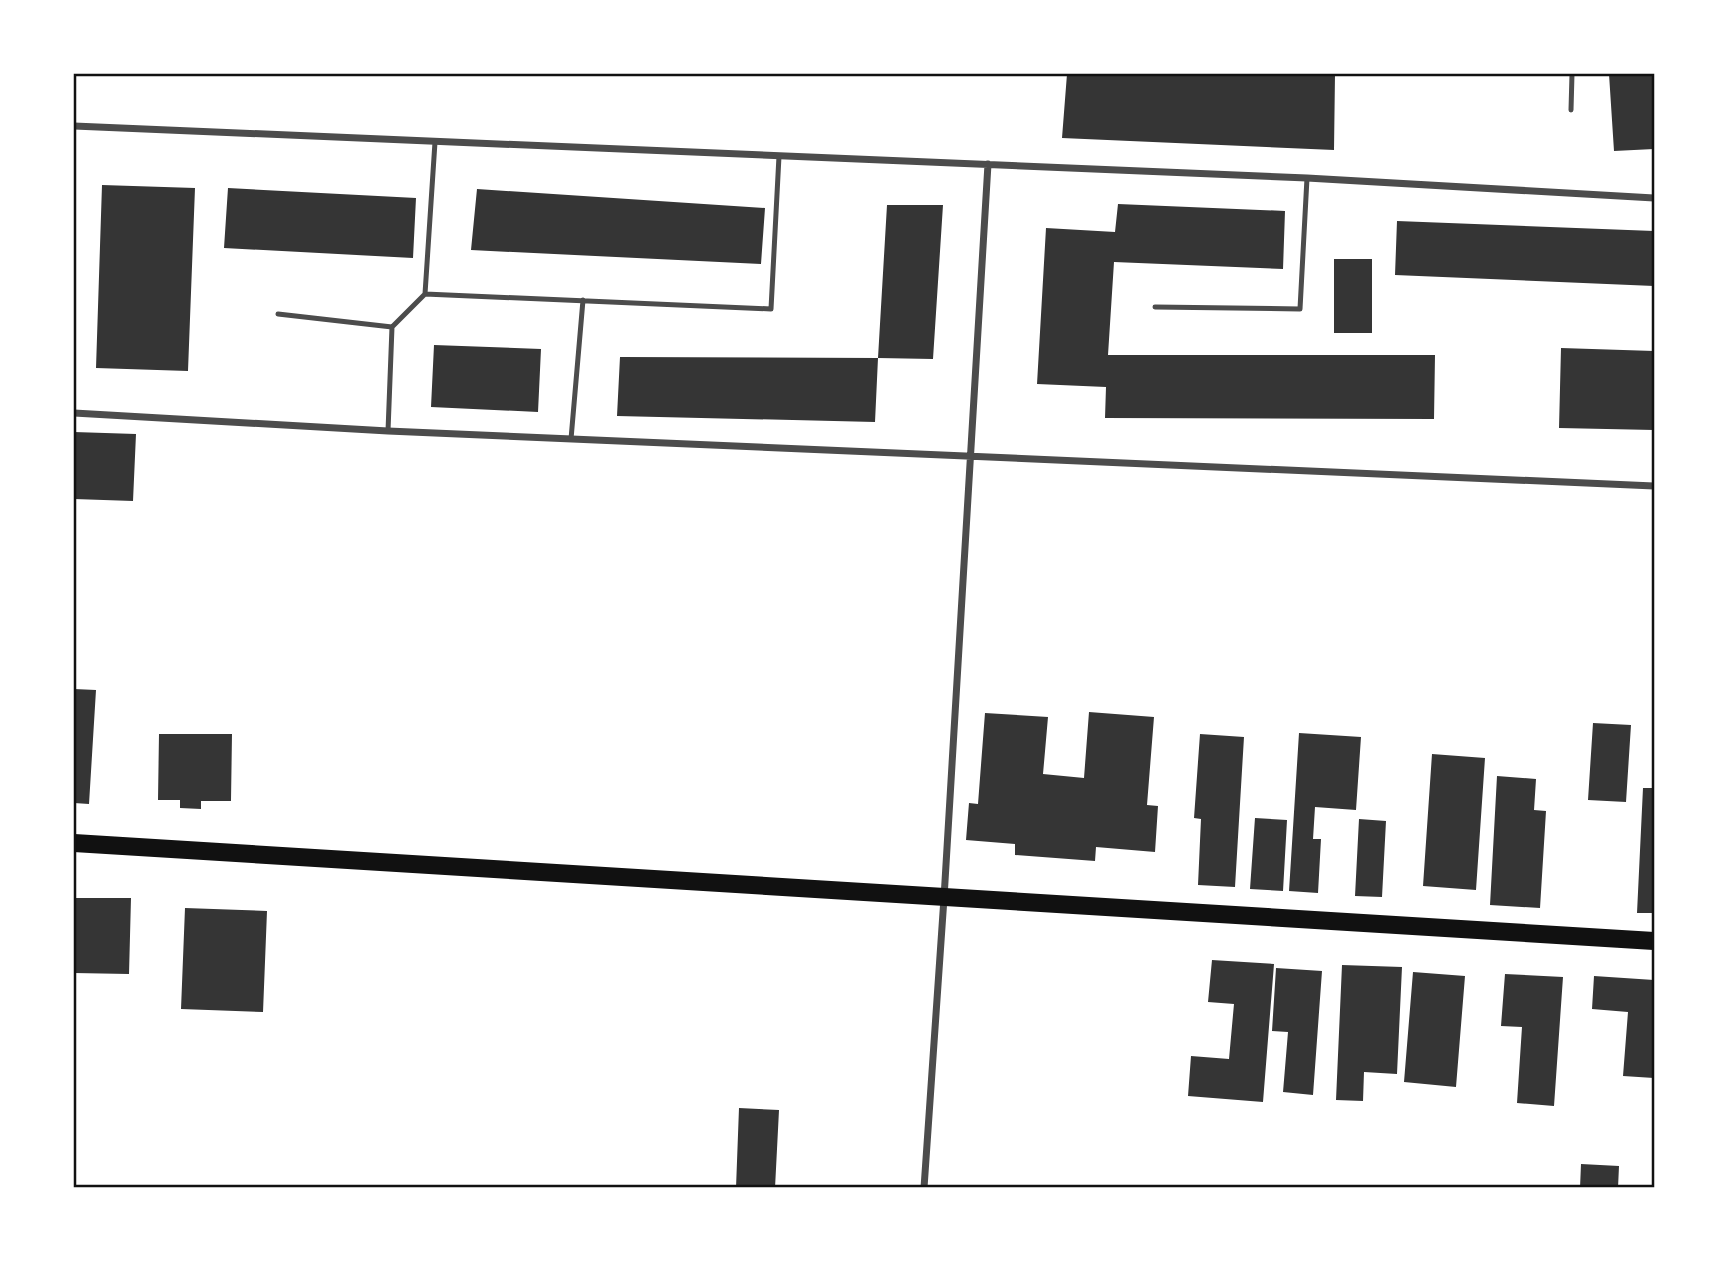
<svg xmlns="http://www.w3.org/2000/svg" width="1728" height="1261" viewBox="0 0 1728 1261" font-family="Inter,sans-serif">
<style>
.building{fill:#353535}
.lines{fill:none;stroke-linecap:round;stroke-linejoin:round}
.service{stroke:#4c4c4c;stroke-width:5}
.minor{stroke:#4c4c4c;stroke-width:7}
.primary{stroke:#111;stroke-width:18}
.neatline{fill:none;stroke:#111;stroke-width:2.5}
</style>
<rect width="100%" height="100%" fill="#fff"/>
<path class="building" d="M1067,74H1335L1334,150L1062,138Z
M1609,74H1654V149L1614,151Z
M102,185L195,188L188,371L96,368Z
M228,188L416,198L413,258L224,248Z
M477,189L765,208L761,264L471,250Z
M1118,204L1285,211L1283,269L1114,262L1108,355H1435L1434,419L1105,418L1106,387L1037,384L1046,228L1115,232Z
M887,205H943L933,359L878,358Z
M1397,221L1654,231V286L1395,275Z
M1334,259H1372V333H1334Z
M434,345L541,349L538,412L431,407Z
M1561,348L1654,351V430L1559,428Z
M620,357L878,358L875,422L617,416Z
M74,432L136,434L133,501L74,499Z
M74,689L96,690L89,804L74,803Z
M1089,712L1154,717L1147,805L1158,806L1155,852L1096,847L1095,861L1015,855V844L966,840L969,803L978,804L985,713L1048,717L1043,774L1084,778Z
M1593,723L1631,725L1626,802L1588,800Z
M1299,733L1361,737L1356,810L1315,807L1313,839H1321L1318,893L1289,891Z
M159,734H232L231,801H201V809L180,808V800H158Z
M1200,734L1244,737L1235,887L1198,885L1201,819L1194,818Z
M1432,754L1485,758L1476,890L1423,886Z
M1497,776L1536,779L1534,810L1546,811L1540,908L1490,905Z
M1643,788H1654V913H1637Z
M1255,818L1287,820L1283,891L1250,889Z
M1359,819L1386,821L1382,897L1355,896Z
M74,898H131L129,974L74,973Z
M185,908L267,911L263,1012L181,1009Z
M1212,960L1274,964L1263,1102L1188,1096L1191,1056L1229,1059L1234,1004L1208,1002Z
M1342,965L1402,967L1397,1074L1364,1072L1363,1101L1336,1100Z
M1276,968L1322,971L1313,1095L1283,1092L1288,1032L1272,1031Z
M1413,972L1465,976L1456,1087L1404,1082Z
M1505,974L1563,977L1554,1106L1517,1103L1522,1027L1501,1026Z
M1594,976L1654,980V1078L1623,1076L1628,1012L1592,1009Z
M739,1108L779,1110L775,1188H736Z
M1581,1164L1619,1166L1618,1188H1580Z"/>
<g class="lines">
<path class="service" d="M1571,110L1572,74
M425,294L771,309L779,156
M1155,307L1300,309L1307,178
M278,314L392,327
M388,431L392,327L425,294L435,142
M571,439L583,300"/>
<path class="minor" d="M74,126L1307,178L1654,198
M74,413L388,431L1654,486
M924,1188L944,898L988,164"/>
<path class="primary" d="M74,843L1654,941"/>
</g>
<rect width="1728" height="1261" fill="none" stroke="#ffffff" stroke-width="150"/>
<rect x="75" y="75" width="1578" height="1111" class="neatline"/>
</svg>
